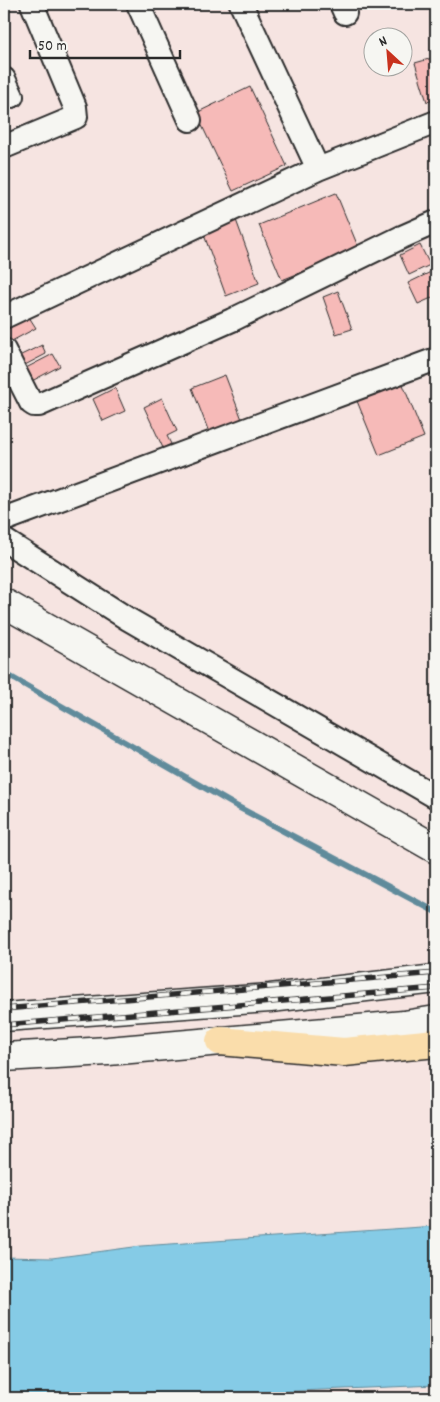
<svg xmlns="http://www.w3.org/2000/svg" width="440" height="1402" viewBox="0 0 440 1402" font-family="Dekko,sans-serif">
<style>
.water{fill:#85cbe6;stroke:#618b9b}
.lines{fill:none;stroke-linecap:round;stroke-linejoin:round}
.stream{stroke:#618b9b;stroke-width:6}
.building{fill:#f6bab8;stroke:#2b2b2b}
.street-casing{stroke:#2b2b2b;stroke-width:26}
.secondary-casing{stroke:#2b2b2b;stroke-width:31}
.highway-casing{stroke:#2b2b2b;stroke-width:31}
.street{stroke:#f6f6f2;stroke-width:22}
.secondary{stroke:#f6f6f2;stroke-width:28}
.highway{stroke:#faddab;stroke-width:28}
.rail-casing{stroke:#2b2b2b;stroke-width:5.5}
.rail{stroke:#f6f6f2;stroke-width:4;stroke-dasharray:11;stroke-linecap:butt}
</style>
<rect width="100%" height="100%" fill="#f6e4e1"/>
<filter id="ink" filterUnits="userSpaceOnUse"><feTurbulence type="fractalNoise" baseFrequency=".02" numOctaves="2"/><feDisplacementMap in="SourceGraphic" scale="10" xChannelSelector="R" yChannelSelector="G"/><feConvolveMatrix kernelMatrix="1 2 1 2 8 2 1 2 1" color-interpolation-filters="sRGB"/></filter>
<g filter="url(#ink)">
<path class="water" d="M436,1226V1385L206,1395L159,1398H4V1257L52,1258L141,1246Z"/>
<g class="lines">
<path class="stream" d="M4,673L238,807L436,912"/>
</g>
<path class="building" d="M436,57V99L427,102L415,63Z
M250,87L287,166L233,191L196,113Z
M336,193L359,249L282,280L259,225Z
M236,220L259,283L226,296L203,232Z
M420,245L430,265L409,275L400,255Z
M435,270L436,274V296L418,304L408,283Z
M338,291L352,329L336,334L323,297Z
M29,317L36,328L10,342L4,330Z
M42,345L46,354L23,366L19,356Z
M53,354L60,366L30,382L24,369Z
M225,375L243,422L210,435L192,388Z
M402,382L424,437L379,455L357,401Z
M115,388L125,411L103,421L93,399Z
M162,398L177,431L167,436L171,444L163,448L144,407Z"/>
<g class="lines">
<defs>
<path id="street" d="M138,4L190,120
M241,4L318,169
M341,4L345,13
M4,79L12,96
M4,147L76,117L75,107L32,4
M4,317L318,169L436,122
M4,350L31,403L34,405H39L232,320L402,237L436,222
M4,520L436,359
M4,540L128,619L436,797"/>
<path id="secondary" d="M4,603L436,849
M4,1017L270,998L436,979
M4,1057L108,1051L404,1025L436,1020"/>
<path id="highway" d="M220,1041L344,1052L436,1043"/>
</defs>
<use href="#street" class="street-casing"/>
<use href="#secondary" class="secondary-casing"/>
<use href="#highway" class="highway-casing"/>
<use href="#street" class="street"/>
<use href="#secondary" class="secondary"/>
<use href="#highway" class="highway"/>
<defs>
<path id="rail" d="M4,1009L436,973
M4,1025L436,988"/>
</defs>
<use href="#rail" class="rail-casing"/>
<use href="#rail" class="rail"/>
</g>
</g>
<rect width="440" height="1402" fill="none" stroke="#f6f6f2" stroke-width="20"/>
<rect x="10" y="10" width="420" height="1382" fill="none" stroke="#2b2b2b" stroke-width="2" filter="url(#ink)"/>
<g transform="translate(388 52) rotate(334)"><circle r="24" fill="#f6f6f2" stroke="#a5a5a2"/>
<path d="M0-4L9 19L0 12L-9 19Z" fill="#c8321e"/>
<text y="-8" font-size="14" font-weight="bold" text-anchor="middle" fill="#2b2b2b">N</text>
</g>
<path d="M30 50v8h150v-8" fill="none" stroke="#2b2b2b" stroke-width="2.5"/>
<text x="38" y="50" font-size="15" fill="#2b2b2b" stroke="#f6f6f2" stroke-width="4" paint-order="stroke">50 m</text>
</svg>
